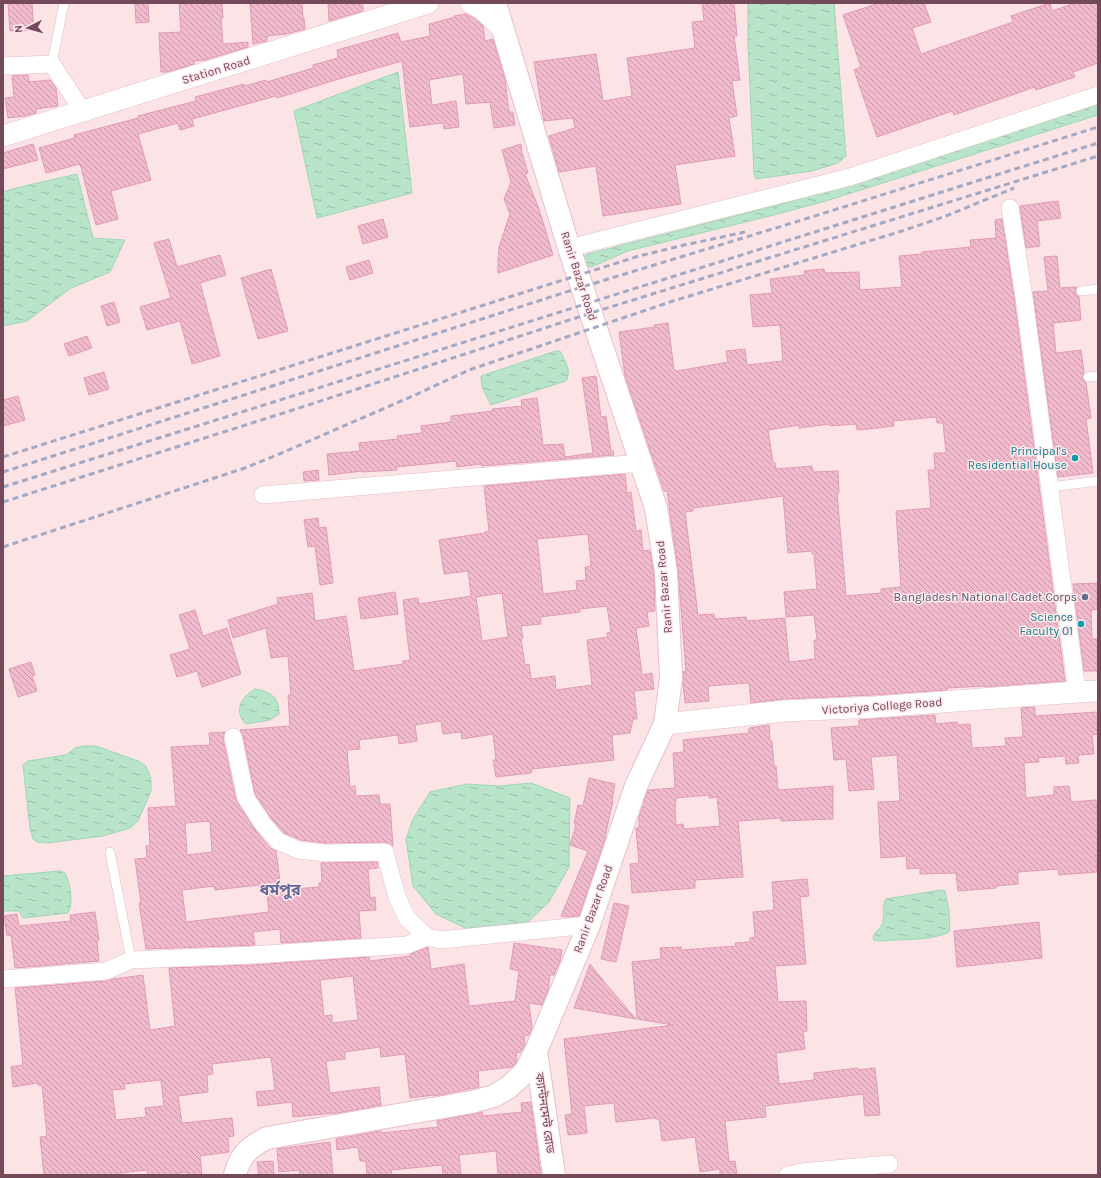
<svg xmlns="http://www.w3.org/2000/svg" width="1101" height="1178" viewBox="0 0 1101 1178" font-family="Karla,'Noto Sans Bengali',sans-serif">
<style>
.water{fill:url(#water-ripples);stroke:#9ed7b6}
.building{fill:url(#building-back-hatch);stroke:#e39bb5;fill-rule:evenodd}
.lines{fill:none;stroke-linecap:round;stroke-linejoin:round}
.service-casing{stroke:#e0bfc8;stroke-width:10}
.minor-casing{stroke:#e0bfc8;stroke-width:18}
.tertiary-casing{stroke:#e0bfc8;stroke-width:22}
.secondary-casing{stroke:#e7bfca;stroke-width:24}
.service{stroke:#fff;stroke-width:9}
.minor{stroke:#fff;stroke-width:17}
.tertiary{stroke:#fff;stroke-width:21}
.secondary{stroke:#fff;stroke-width:22}
.rail{stroke:#a2a9c5;stroke-width:3;stroke-dasharray:6 4;stroke-linecap:butt}
.culture-dot{fill:#0f9aa8;stroke:#ffe9ec;stroke-width:1.5}
.service-dot{fill:#5c6f8a;stroke:#ffe9ec;stroke-width:1.5}
.labels{text-anchor:middle;stroke-width:3;stroke-linejoin:round;paint-order:stroke}
.street-label{font-size:12px;fill:#744959;stroke:#ffe9ec}
.culture-label{font-size:12px;fill:#0d838f;stroke:#ffe9ec;text-anchor:end}
.service-label{font-size:12px;fill:#4e5e75;stroke:#ffe9ec;text-anchor:end}
.district-label{font-size:16px;font-weight:bold;fill:#656997;stroke:#ffe9ec}
</style>
<defs>
<pattern id="water-ripples" width="26" height="14" patternUnits="userSpaceOnUse"><rect width="26" height="14" fill="#b8e5ca"/><path d="M2 4q2-2 4 0t4 0M15 11q2-2 4 0t4 0" fill="none" stroke="#9abca7"/></pattern>
<pattern id="building-back-hatch" width="6" height="6" patternUnits="userSpaceOnUse"><rect width="6" height="6" fill="#f1bbcd"/><path d="M-1 5l2 2M0 0l6 6M5-1l2 2" fill="none" stroke="#c89aa9"/></pattern>
</defs>
<rect width="100%" height="100%" fill="#fce3e6"/>
<path class="water" d="M748,3H834L846,156L838,163L812,171L756,179L754,173L748,45Z
M398,72L412,193L317,218L294,111Z
M1098,104V115L826,201L774,215L628,251L591,267L586,265L583,257L588,254L778,205Z
M77,174L93,238L125,240L110,272L71,288L27,321L3,326V192L16,188Z
M556,351H560C565,361 572,371 566,381L491,405L482,387L481,376Z
M255,689C271,692 279,697 279,714L270,720L246,724C233,712 241,697 255,689Z
M84,746H96L138,761L146,766L151,779V791L138,821L130,828L103,836L47,843L37,842L33,839L30,828L23,765L28,761L66,755L75,748Z
M531,783L570,798L569,867L549,902L528,922L467,929L436,914L413,886L406,839L413,819L430,792L467,784L499,786Z
M60,871L65,873C70,883 74,903 68,913L23,918L19,911H3V876Z
M941,890L945,891C948,904 951,919 949,932C933,941 899,939 880,941L874,940L873,937C875,932 880,929 882,924C886,916 881,907 886,899Z"/>
<path class="building" d="M8,3H32L34,30L10,31Z
M135,3H148L149,22L136,23Z
M179,3H222L223,18H221L223,44L248,42V47L205,60L194,61V64L167,72H161L159,33L181,32Z
M250,3H302L303,18H304L305,29L287,34L267,36V41L253,44Z
M328,3H344V4L363,3V11L329,21Z
M702,3H734L737,36H734L740,80L732,81L737,116L729,118L735,156L675,165L681,204L603,216L596,166L559,172L549,136L575,128L573,118L544,121L534,62L596,54L603,101L632,96L627,58L695,48L692,22L704,21Z
M879,3H924L931,22L912,28L921,54L1013,22L1011,16L1050,3L1052,11L1075,3H1098V63L1073,72L1075,77L1036,90L1035,87L954,115L952,111L877,137L854,70L861,67L843,15Z
M466,14L475,19L483,26L485,41L493,39L505,79L509,112H513L515,125L494,128L490,102L466,104L463,74L429,80L432,105L456,101L459,127L444,129L443,123L410,127L402,61L342,78L277,98L276,96L192,119L194,126L180,130L178,123L138,134L151,180L111,191L118,219L96,225L80,164L46,173L39,148L75,138L74,135L138,118V116L196,101L195,97L244,84L245,86L266,80L267,82L313,68V65L338,58L337,50L398,33L401,42L430,36L429,24L455,17L454,16Z
M28,75L29,82L50,80L56,88L58,106L36,109V113L25,116L8,118L5,98L14,97L12,76Z
M33,144L38,160L3,169V153Z
M521,144L522,153L528,173L525,174L539,209L553,255L498,273V260L499,247L510,214L504,199L511,182L502,150Z
M1058,201L1061,218L1037,221L1040,246L1026,248L1020,206Z
M383,219L388,237L363,244L358,226Z
M1002,219L1014,298L1065,681L984,687V686L947,688V690L873,695L783,699L751,703L749,683L708,686L709,701L685,703L683,684V672L686,671L678,571L667,491H664L625,376L619,332L655,327L654,325L668,323L674,370L677,371L728,362L726,351L745,349L747,365L783,361L780,325L753,327L750,295L772,293L770,279L805,275L804,271L824,269L825,273L859,272L860,290L902,287L899,256L922,254V252L971,247L970,240L996,238L995,220ZM936,417L937,423H943L946,453H934L935,470H928L931,508L896,511L901,587L881,589V593L846,596L837,493H839L838,471L813,472L812,466L776,469L775,463H773L768,430L799,425V428L830,424V426L856,424L857,430L869,429L894,426L893,421ZM783,496L788,553L812,551V554H814L817,589L784,592L786,617L814,615L817,640H814L815,659L789,662L785,618L747,621L746,617L715,619L714,614L698,615L685,512L693,511V508Z
M169,239L177,267L220,255L226,275L200,283L220,356L192,364L180,321L147,330L140,307L171,298L154,243Z
M1057,256L1060,288L1077,287L1075,292L1079,297L1081,320L1053,323L1056,353L1081,350L1084,372L1082,378L1086,383L1091,418L1086,419L1093,473L1058,477L1033,292L1048,291L1044,257Z
M369,260L373,273L350,280L346,267Z
M271,269L288,331L258,339L241,278Z
M114,302L120,322L107,326L101,306Z
M87,336L92,348L69,356L64,344Z
M104,372L109,389L89,395L84,378Z
M596,376L601,417L606,416L611,451H613L614,455L482,466L481,464L457,467L456,461L396,467L397,470L362,472V471L329,475L327,454L360,451L359,443L398,439L397,436L422,433L421,426L451,422V416L493,411L492,409L522,406L521,400L537,398L543,445L563,444L565,457L593,453L582,378Z
M18,396L25,420L3,426V400Z
M318,470L319,480L304,481L303,472Z
M625,474L627,493L631,492L636,531L641,530L643,551L650,550L654,573L655,611L647,612L649,626L636,628L642,675L652,673L654,689L634,691L637,719H633L630,733L612,735L614,760L532,769L531,773L496,777L493,760H496L493,734L462,739L461,732L443,734L441,721L415,725L417,741L399,744L398,735L359,740L360,749L347,750L350,787L355,786L356,796L379,795L380,804H390L393,846L385,842L325,843L301,840L284,833L271,818L255,794L243,735L240,730L290,726L288,695H291L288,656L271,658L266,628L233,638L228,620L278,604L277,598L312,593L315,621L346,616L354,671L403,664V661L410,660L403,600L418,598L419,604L471,596L468,571L444,574L439,540L485,533V532L489,531L484,486ZM588,534L591,566L585,567L586,580L576,581L577,590L543,594L537,539ZM502,593L508,637L482,641L476,597ZM607,606L611,632L607,633L608,637L587,640L592,685L556,690L555,676L531,679L529,664L525,665L521,639L523,638L521,626L541,624L540,617L580,612V609Z
M318,518L319,528L326,527L333,583L320,585L315,546L308,547L304,520Z
M1098,583V609L1091,610L1092,639H1098V671H1084L1073,584Z
M395,592L398,614L361,619L358,598Z
M195,610L203,636L227,628L241,674L202,687L197,671L177,677L170,655L190,649L179,615Z
M31,662L35,675L32,676L37,691L18,697L9,669Z
M1035,707V716L1098,712V734L1092,735L1094,754L1078,755L1079,763L1066,764L1065,756L1038,758L1039,762L1024,763L1026,798L1054,795V787L1069,786L1071,802L1096,800L1098,821V856H1096L1097,872L1059,875L1058,869L1018,872V884L996,886V888L958,891L956,873L920,874V868L907,869L906,856L881,858L878,802L900,801L897,755L871,757L874,789L849,791L846,759L834,760L831,728L859,726V720L935,715L936,724L957,722V725L970,724L972,748L1006,746L1005,738L1023,737L1021,708Z
M769,725L770,741H772L774,766H776L778,790L833,786V819L781,821V818L738,821L743,877L695,880V888L632,893L630,864L639,863L636,828H639V817L643,806L644,805V801L648,790L675,788L673,753L684,752L683,740L749,733V728ZM709,795V798L717,797L720,826L684,829L683,824L676,825L675,809L676,798Z
M225,732L223,739L236,800L256,831L270,848L276,851L281,890L319,887V883H322L321,863L377,862L378,868L368,869L370,898L375,897L376,910L359,911L361,938L281,943L280,929L253,932L255,945L146,949L139,903H141L135,859L147,858L146,846H150L148,808L176,806L171,747L210,745L209,733ZM210,821L212,852L187,855L185,823ZM259,885V887L266,886L269,912L186,922L182,890L214,886L215,890Z
M589,778L615,784L612,800L613,801L605,837H606L579,916L565,917L561,916L588,851L570,845L576,825L574,824L578,805L583,806Z
M807,879L809,896L800,897L806,964L775,966L778,1002L806,1001L807,1031L803,1032L805,1049L776,1053L779,1084L814,1080V1073L858,1068V1070L875,1068L880,1115L865,1116L863,1094L765,1106L766,1117L725,1121L729,1162L735,1161L737,1175H720V1169L700,1172L695,1137L662,1141L659,1119H656L655,1118L616,1122L614,1103L584,1106L587,1133L568,1135L565,1115L572,1114L564,1039L673,1025L637,1019L632,962L661,959L660,948L681,947L682,950L736,946L735,943L750,942V938L755,937L753,912L774,910L772,882Z
M614,903L629,906L616,962L601,959Z
M95,912L99,940L97,941L99,961L15,968L11,935L7,936L4,916L17,914L19,926L71,921L70,915Z
M1039,922L1042,958L957,967L954,931Z
M514,943L562,950L560,961L554,975H550L548,990L542,1005L529,1003L532,1028L529,1035L524,1036L525,1044L521,1052L516,1053L517,1061L515,1064L512,1067L478,1071L479,1087L435,1096L434,1095L410,1098L405,1054L381,1057L380,1047L345,1052V1059L326,1061L330,1093L379,1087L381,1105L333,1114V1113L293,1117L292,1102L258,1106L256,1092L275,1090L271,1057L212,1064L213,1074L207,1075L208,1092L178,1096L182,1123L232,1118L234,1136L228,1137L229,1152L200,1156L202,1175H187V1172L169,1175H148L147,1170L120,1173V1175H44L40,1137L47,1136L42,1085H38L37,1083L13,1087L11,1067L23,1065L15,988L107,981L113,979L143,975L150,1030L175,1026L169,968L253,965L369,957L370,961L410,956V954L428,947L431,969L464,964L469,1006L515,1001L519,971L510,969ZM353,976L358,1020L332,1023V1015L324,1016L320,980ZM161,1080L164,1106L145,1108L146,1117L116,1120L112,1090L125,1089L124,1084Z
M590,964L606,984L636,1019L574,1008Z
M531,1102L541,1175H498L496,1151L459,1155L461,1175H443L442,1165L391,1170L392,1175H367L366,1161H360L358,1147L337,1150L336,1139L381,1131V1133L438,1127L437,1121L482,1112L483,1116L522,1112L521,1103Z
M330,1142L333,1175H300L299,1170L279,1172L277,1149Z
M273,1161L274,1175H259L257,1162Z"/>
<g class="lines">
<defs>
<path id="service" d="M52,64L64,3
M1081,291L1098,289
M1088,377L1098,376
M1050,487L1098,481
M110,852L131,960"/>
<path id="minor" d="M3,66L52,64L83,112
M1010,208L1024,297L1077,692
M569,248L850,177L1098,95
M263,495L641,463
M233,737L246,798L263,824L278,841L298,850L325,853L385,852L397,897L407,918L427,937L441,940L589,925
M3,979L106,971L131,960L252,955L407,945L427,937
M788,1175L802,1172L889,1164"/>
<path id="tertiary" d="M471,3L482,9L503,29
M3,136L428,3
M665,724L784,711L874,707L1077,692L1098,691"/>
<path id="secondary" d="M536,1051L554,1175
M235,1175C240,1155 249,1147 267,1138L472,1102L494,1096L509,1087L525,1072L536,1051L589,925L636,786L665,724L671,678L666,572L656,508L569,248L495,3"/>
</defs>
<use href="#service" class="service-casing"/>
<use href="#minor" class="minor-casing"/>
<use href="#tertiary" class="tertiary-casing"/>
<use href="#secondary" class="secondary-casing"/>
<use href="#service" class="service"/>
<use href="#minor" class="minor"/>
<use href="#tertiary" class="tertiary"/>
<use href="#secondary" class="secondary"/>
<path class="rail" d="M3,457L639,256L680,246L745,232
M3,472L582,287L802,220L1098,127
M3,487L1098,143
M3,502L296,409L591,313L1098,156
M3,547L242,469L277,455L415,395L469,370L673,301L902,231L946,216L1014,188"/>
</g>
<g class="culture-dot">
<circle cx="1075" cy="458" r="4"/>
<circle cx="1081" cy="624" r="4"/>
</g>
<circle class="service-dot" cx="1085" cy="597" r="4"/>
<g class="labels">
<g class="street-label">
<text transform="translate(216 70) rotate(-17)" y="4">Station Road</text>
<text transform="translate(579 276) rotate(72)" y="4">Ranir Bazar Road</text>
<text transform="translate(664 587) rotate(-95)" y="4">Ranir Bazar Road</text>
<text transform="translate(882 706) rotate(-4)" y="4">Victoriya College Road</text>
<text transform="translate(593 909) rotate(-70)" y="4">Ranir Bazar Road</text>
<text transform="translate(545 1113) rotate(82)" y="4">ক্যান্টনমেন্ট রোড</text>
</g>
<g class="culture-label">
<text x="1067" y="455">Principal's<tspan x="1067" dy="14">Residential House</tspan></text>
<text x="1073" y="621">Science<tspan x="1073" dy="14">Faculty 01</tspan></text>
</g>
<g class="service-label">
<text x="1077" y="601">Bangladesh National Cadet Corps</text>
</g>
<g class="district-label">
<text x="280" y="895">ধর্মপুর</text>
</g>
</g>
<rect width="1101" height="1178" fill="none" stroke="#744959" stroke-width="8"/>
<g transform="translate(28 28) rotate(264)" stroke="#ffe9ec" stroke-width="3" paint-order="stroke">
<path d="M0-3L7 15L0 10L-7 15Z" fill="#744959"/>
<text y="-6" font-size="11" font-weight="bold" text-anchor="middle" fill="#744959">N</text>
</g>
</svg>
